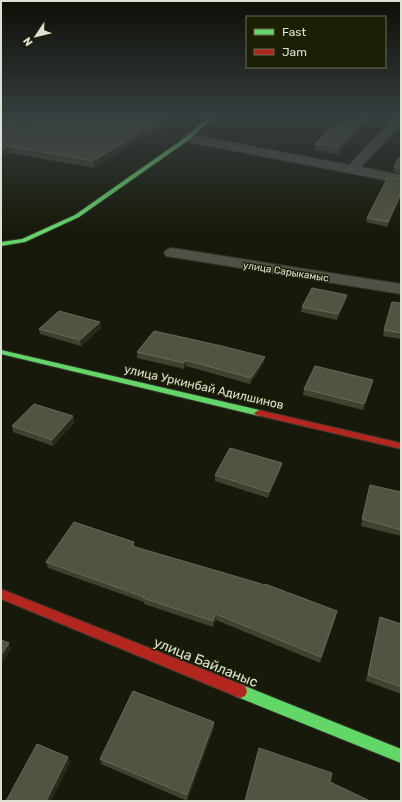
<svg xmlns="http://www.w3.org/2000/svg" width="402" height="802" viewBox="0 0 402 802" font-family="Rubik,sans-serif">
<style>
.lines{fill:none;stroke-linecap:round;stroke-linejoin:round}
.street-casing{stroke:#32352b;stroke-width:2}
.fast-casing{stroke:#32352b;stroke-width:2}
.jam-casing{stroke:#32352b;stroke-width:2}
.street{fill:#4e5146;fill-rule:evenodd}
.fast{fill:#63d668;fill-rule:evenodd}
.jam{fill:#b3261e;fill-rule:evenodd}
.wall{fill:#3f432e}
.shaded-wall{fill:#282b19}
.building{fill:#505440;stroke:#666a56}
.labels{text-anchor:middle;stroke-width:3;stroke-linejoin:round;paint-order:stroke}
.far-street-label{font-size:10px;fill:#dde1d1;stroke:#1b2005}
.street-label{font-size:12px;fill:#dde1d1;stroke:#1b2005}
.near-street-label{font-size:14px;fill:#dde1d1;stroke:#1b2005}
</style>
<rect width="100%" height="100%" fill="#171a0b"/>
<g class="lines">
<defs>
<path id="street" d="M15,117H28L1,132V124Z
M395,117H401V124L361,167L401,175V183L188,142L184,140L182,138L184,136L188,134L349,165Z
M172,248L401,284V294L166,256L164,253L166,250Z"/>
<path id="fast" d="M208,117H213L190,139L79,217L25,242L1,246V242L22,239L75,215L186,137Z
M1,350L259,410L264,413L259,416L1,354Z
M240,684L401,749V763L235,696L233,691L235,686Z"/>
<path id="jam" d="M259,410L401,443V449L256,415L254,413Z
M1,589L245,686L247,691L245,696L240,698L1,599Z"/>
</defs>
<use href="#street" class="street-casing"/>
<use href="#fast" class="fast-casing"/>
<use href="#jam" class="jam-casing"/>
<use href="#street" class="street"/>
<use href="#fast" class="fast"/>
<use href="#jam" class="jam"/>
</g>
<path class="wall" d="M35,117H179L151,136H148L94,168L10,153L1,158V126L20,125Z
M366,118L365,125L338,154L314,150L315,144Z
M401,158V174L393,172L394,167Z
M401,179V196L387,227L366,222L367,218Z
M346,300L337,320L301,312L302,307Z
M401,303V339L383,336L384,330Z
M100,322L101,328L81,346L40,334L39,329Z
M137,352L264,363L250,384L186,366L184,369L137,358Z
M372,386L363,410L303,395L304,389Z
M73,416L74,423L53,446L13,432L12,426Z
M282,463L281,469L268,498L215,481V475Z
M370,485L401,492V536L361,526Z
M134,542L135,547L336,617L320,663L216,620L213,627L144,604V602L48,568L46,562Z
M380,617L401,624V694L366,681Z
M214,722V728L187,801L101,764L100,759Z"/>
<path class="shaded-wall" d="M168,117H179L151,136V129Z
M366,118L365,125L338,154L339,147Z
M147,129L148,136L94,168L93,161Z
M8,146L10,153L1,158V150Z
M401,193V196L387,227L388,222Z
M347,295L346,300L337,320L338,314Z
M100,322L101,328L81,346L80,340Z
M265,357L264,363L250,384L251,378Z
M185,360L186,366L184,369V363Z
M373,380L372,386L363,410L364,404Z
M73,416L74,423L53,446L52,440Z
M282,463L281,469L268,498L269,492Z
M337,611L336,617L320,663L321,657Z
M216,614V620L213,627V621Z
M9,643L11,649L1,665V655Z
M214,722V728L187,801V795Z
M68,757L70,763L51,801H46Z"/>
<path class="building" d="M35,117H168L151,129H147L93,161L8,146L1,150V126L6,123L20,125Z
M366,118L339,147L315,144L331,127Z
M399,157L401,158V169L394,167Z
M388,177L401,179V193L388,222L367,218Z
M312,288L347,295L338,314L302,307Z
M392,302L401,303V333L384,330Z
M59,311L100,322L80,340L39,329Z
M154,331L222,346L265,357L251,378L185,360L184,363L137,352Z
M315,366L373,380L364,404L304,389Z
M34,404L73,416L52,440L12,426Z
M230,448L282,463L269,492L215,475Z
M370,485L401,492V530L362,519Z
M74,522L134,542L132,546L265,585V584L337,611L321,657L216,614L213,621L143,598L144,597L46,562Z
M380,617L401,624V687L368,675Z
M1,640L9,643L1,655Z
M133,691L214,722L187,795L100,759Z
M37,744L68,757L46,801H6Z
M259,748L332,773L330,782L370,801H245Z"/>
<linearGradient id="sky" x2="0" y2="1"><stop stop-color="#0d0e06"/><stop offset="0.51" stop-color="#363e3f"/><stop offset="1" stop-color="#363e3f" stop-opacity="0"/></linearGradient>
<rect width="402" height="229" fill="url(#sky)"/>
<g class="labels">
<g class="far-street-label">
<text transform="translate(286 271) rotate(9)" y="4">улица Сарыкамыс</text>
</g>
<g class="street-label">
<text transform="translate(204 387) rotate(13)" y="4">улица Уркинбай Адилшинов</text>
</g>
<g class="near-street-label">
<text transform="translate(206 662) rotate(22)" y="5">улица Байланыс</text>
</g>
</g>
<rect width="402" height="802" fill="none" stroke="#dde1d1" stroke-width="4"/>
<rect x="246" y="16" width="140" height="52" fill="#1b2005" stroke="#696d57"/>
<rect x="254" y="29" width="20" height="6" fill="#63d668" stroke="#696d57"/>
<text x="282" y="36" font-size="12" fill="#dde1d1">Fast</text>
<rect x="254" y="49" width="20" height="6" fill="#b3261e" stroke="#696d57"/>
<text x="282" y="56" font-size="12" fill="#dde1d1">Jam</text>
<g transform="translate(36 36) rotate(235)" stroke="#1b2005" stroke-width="3" paint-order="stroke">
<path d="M0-3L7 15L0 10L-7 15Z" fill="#dde1d1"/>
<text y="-6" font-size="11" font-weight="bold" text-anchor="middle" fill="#dde1d1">N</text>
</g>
</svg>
